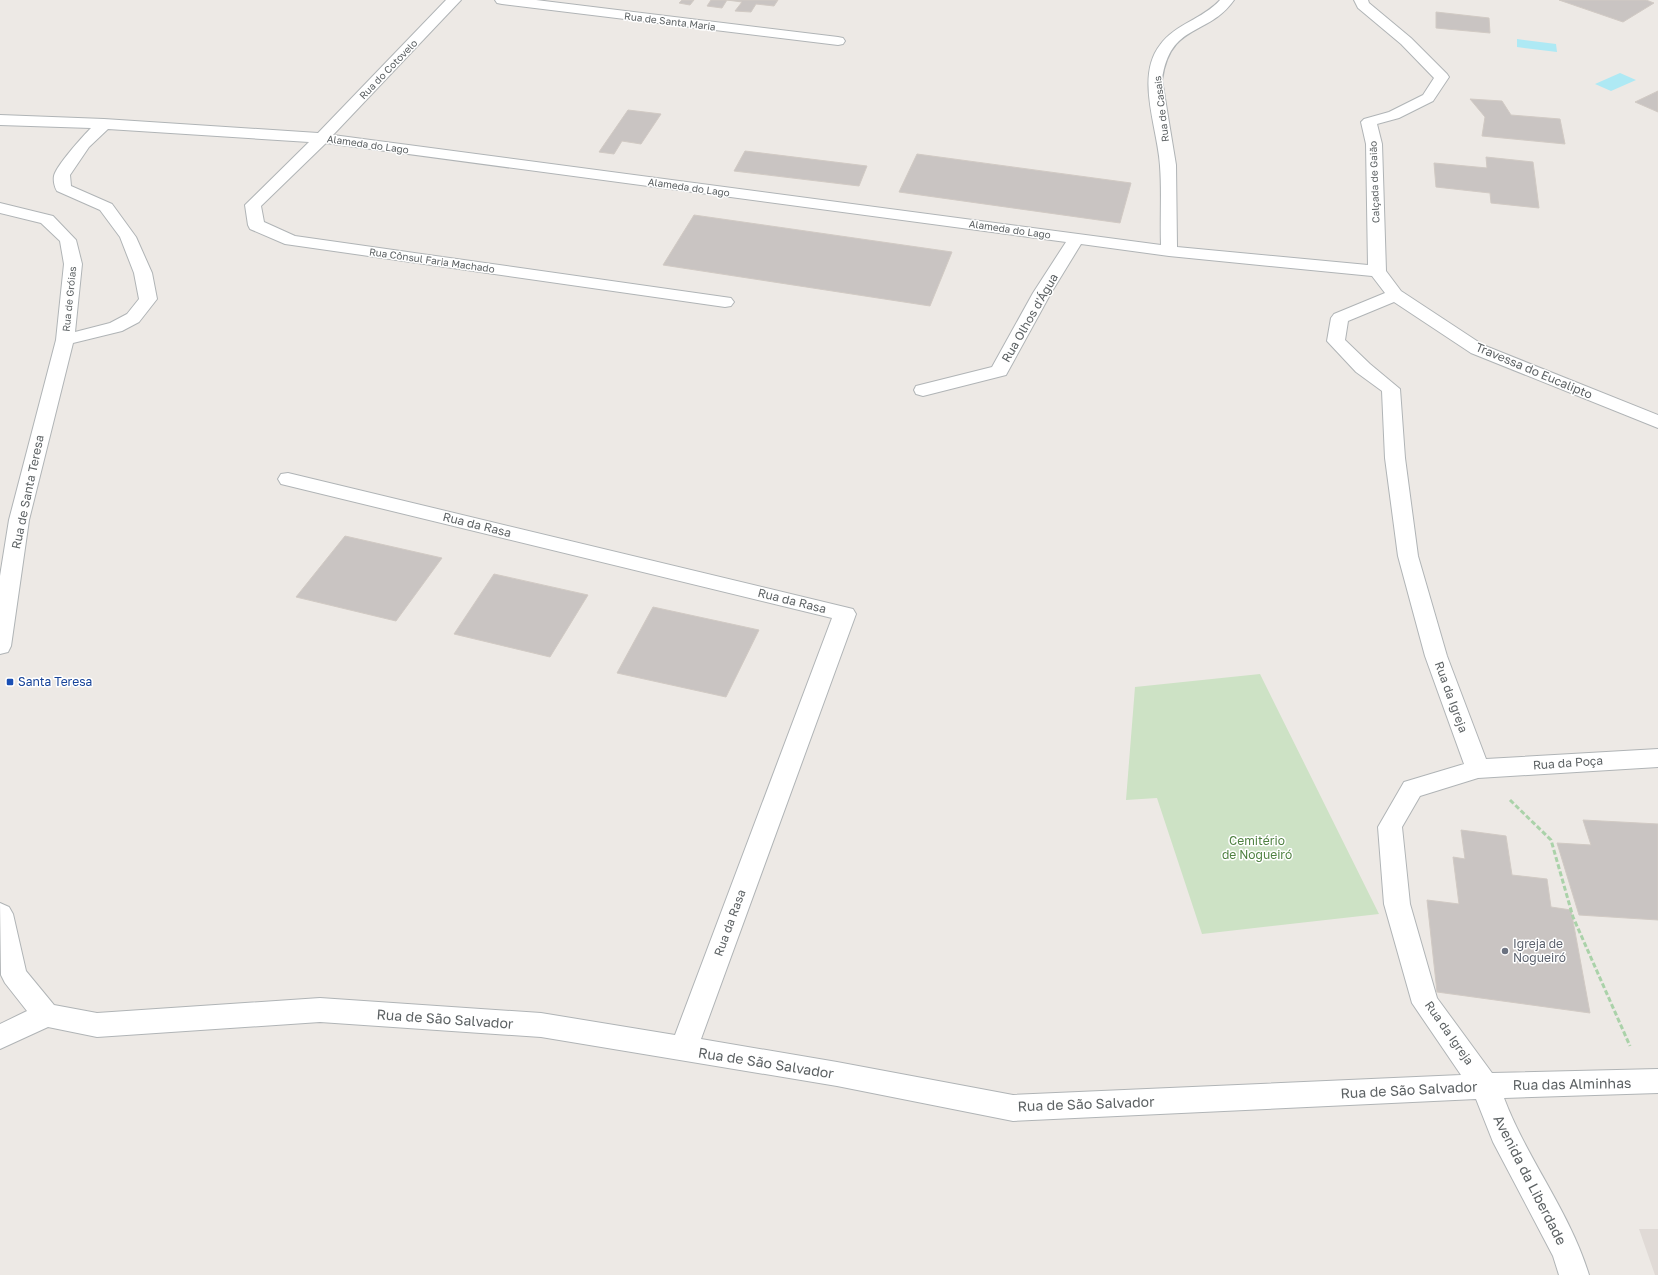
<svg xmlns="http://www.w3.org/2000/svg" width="1658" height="1275" viewBox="0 0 1658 1275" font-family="'Golos Text',sans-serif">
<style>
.education{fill:#e0dad6}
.green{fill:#cde2c5}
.water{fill:#aee9f4}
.building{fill:#c9c4c2;stroke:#d1cac4}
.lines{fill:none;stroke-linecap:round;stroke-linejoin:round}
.minor-casing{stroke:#b0b4b6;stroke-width:2}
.path{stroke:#aad2a9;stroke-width:3;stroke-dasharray:5 2.5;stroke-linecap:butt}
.minor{fill:#fff;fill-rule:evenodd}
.transit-dot{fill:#1a4fb4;stroke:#fff;stroke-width:1.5}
.worship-dot{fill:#6b7280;stroke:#fff;stroke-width:1.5}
.labels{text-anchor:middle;stroke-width:3;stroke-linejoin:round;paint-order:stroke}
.far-street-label{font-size:10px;fill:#5d6264;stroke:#fff}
.street-label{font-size:12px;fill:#5d6264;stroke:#fff}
.transit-label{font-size:12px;fill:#164399;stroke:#fff;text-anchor:start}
.park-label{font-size:12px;fill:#4e8040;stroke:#fff}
.worship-label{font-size:12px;fill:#5b616d;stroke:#fff;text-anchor:start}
.near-street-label{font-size:14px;fill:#5d6264;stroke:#fff}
</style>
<rect width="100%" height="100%" fill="#ede9e5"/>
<path class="education" d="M1639,1229H1658V1275H1655Z"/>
<path class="green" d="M1260,674L1379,914L1202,934L1157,798L1126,800L1135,687Z"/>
<path class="water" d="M1517,39L1556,44L1557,52L1517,47Z
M1620,73L1636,80L1611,91L1595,84Z"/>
<path class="building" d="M682,0H694L690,5L679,3Z
M711,0H778L774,6L756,4L751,12L735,11L742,2L727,0L722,8L707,6Z
M1559,0H1646L1654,3L1623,22Z
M1436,12L1489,18L1490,33L1436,28Z
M1658,91V112L1635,102Z
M1470,99L1502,101L1511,115L1560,119L1565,144L1482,136L1485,117Z
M628,110L661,114L641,144L622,141L614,154L599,152Z
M745,151L867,166L859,186L734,171Z
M917,154L1131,183L1120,223L899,192Z
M1486,157L1533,162L1539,208L1491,203L1490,193L1436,187L1434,163L1487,168Z
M694,215L952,252L930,306L663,265Z
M345,536L442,558L396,621L296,597Z
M494,574L588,595L550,657L454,634Z
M653,607L759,630L726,697L617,673Z
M1583,820L1658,824V920L1579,915L1557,843L1591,845Z
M1461,830L1506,836L1512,875L1547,879L1551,907L1571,910L1590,1013L1437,992L1427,900L1459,904L1453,857L1465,859Z"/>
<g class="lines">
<defs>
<path id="minor" d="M446,0H461L333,135L1161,245C1160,219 1162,192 1160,166C1158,129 1135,77 1160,45C1175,24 1203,19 1220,0H1234C1208,37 1170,22 1162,80L1176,165L1177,247L1368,265L1366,144L1361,122L1364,119L1389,112L1423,95L1434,78L1401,44L1358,8L1354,0H1368L1369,3L1411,38L1447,74L1449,77L1433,101L1399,118L1377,124L1382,144L1386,271L1401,291L1483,345L1658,415V428L1471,353L1394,302L1348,321L1345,340L1370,364L1400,389L1405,458L1418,556L1447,656L1486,759L1658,749V767L1478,778L1420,796L1402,827L1410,904L1437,998L1492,1073L1658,1069V1093L1504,1098C1527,1159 1570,1212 1589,1275H1559L1553,1256L1493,1142L1476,1099L1013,1121L837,1086L541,1037L320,1022L97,1037L48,1027L0,1049V1024L27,1011L5,983L1,975L0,903L9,907L13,914L26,971L54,1005L97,1013L320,998L541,1013L675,1035L832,618L281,484L278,479L281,474L288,473L853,609L856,614L701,1039L837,1062L1013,1095L1461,1075L1412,1003L1384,904L1378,827L1404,782L1464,764L1425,656L1398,556L1385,458L1382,391L1356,372L1327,341L1331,318L1334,314L1385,293L1372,276L1169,256L1081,244L1051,293L1006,375L923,396L916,394L914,390L916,386L992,367L1033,293L1066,242L326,143L261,206L264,222L295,236L731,298L734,302L731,306L725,307L285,244L250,229L248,225L245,205L309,142L108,129L89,147L70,175L71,186L112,204L136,237L152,273L157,299L139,322L122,331L73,343L29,520L11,646L8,652L0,654V576L9,520L56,340L64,264L60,241L41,223L0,213V203L53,216L76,240L82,264L75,332L110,323L127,314L139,299L134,273L120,237L100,210L57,191C55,188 53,181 54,176C56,166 83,136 91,128L0,125V115L104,119L318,133Z
M495,0H536L838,37L843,38L845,41L843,44L838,45L502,4L497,3Z"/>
</defs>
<use href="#minor" class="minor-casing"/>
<path class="path" d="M1510,800L1551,840L1573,917L1630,1046"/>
<use href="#minor" class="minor"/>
</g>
<rect class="transit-dot" x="6" y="678" width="8" height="8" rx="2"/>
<circle class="worship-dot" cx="1505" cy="951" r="4"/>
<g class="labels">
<g class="far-street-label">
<text transform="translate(670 21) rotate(7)" y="4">Rua de Santa Maria</text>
<text transform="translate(388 69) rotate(-46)" y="4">Rua do Cotovelo</text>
<text transform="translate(1161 109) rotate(-97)" y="4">Rua de Casais</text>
<text transform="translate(368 144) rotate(8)" y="4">Alameda do Lago</text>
<text transform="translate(1374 182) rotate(-92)" y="4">Calçada de Gaião</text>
<text transform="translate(689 187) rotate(8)" y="4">Alameda do Lago</text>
<text transform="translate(1010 229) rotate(8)" y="4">Alameda do Lago</text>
<text transform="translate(432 260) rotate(8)" y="4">Rua Cônsul Faria Machado</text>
<text transform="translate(69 299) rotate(-84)" y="4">Rua de Gróias</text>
</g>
<g class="street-label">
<text transform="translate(1030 318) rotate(-60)" y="4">Rua Olhos d'Água</text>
<text transform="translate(1534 371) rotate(23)" y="4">Travessa do Eucalipto</text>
<text transform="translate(28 492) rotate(-78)" y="4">Rua de Santa Teresa</text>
<text transform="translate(477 525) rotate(14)" y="4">Rua da Rasa</text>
<text transform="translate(792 601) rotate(14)" y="4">Rua da Rasa</text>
<text transform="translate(1451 697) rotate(70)" y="4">Rua da Igreja</text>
<text transform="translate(1568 763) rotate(-4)" y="4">Rua da Poça</text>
<text transform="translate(730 923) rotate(-70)" y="4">Rua da Rasa</text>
<text transform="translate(1449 1033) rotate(55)" y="4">Rua da Igreja</text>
</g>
<g class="transit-label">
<text x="18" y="686">Santa Teresa</text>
</g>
<g class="park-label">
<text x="1257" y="845">Cemitério<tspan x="1257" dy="14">de Nogueiró</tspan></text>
</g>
<g class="worship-label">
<text x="1513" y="948">Igreja de<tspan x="1513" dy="14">Nogueiró</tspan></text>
</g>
<g class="near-street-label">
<text transform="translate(445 1019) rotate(4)" y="5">Rua de São Salvador</text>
<text transform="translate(766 1063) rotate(9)" y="5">Rua de São Salvador</text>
<text transform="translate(1572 1084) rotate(-1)" y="5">Rua das Alminhas</text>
<text transform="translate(1409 1090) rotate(-3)" y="5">Rua de São Salvador</text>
<text transform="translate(1086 1104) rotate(-2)" y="5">Rua de São Salvador</text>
<text transform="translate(1530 1180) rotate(63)" y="5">Avenida da Liberdade</text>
</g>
</g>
</svg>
